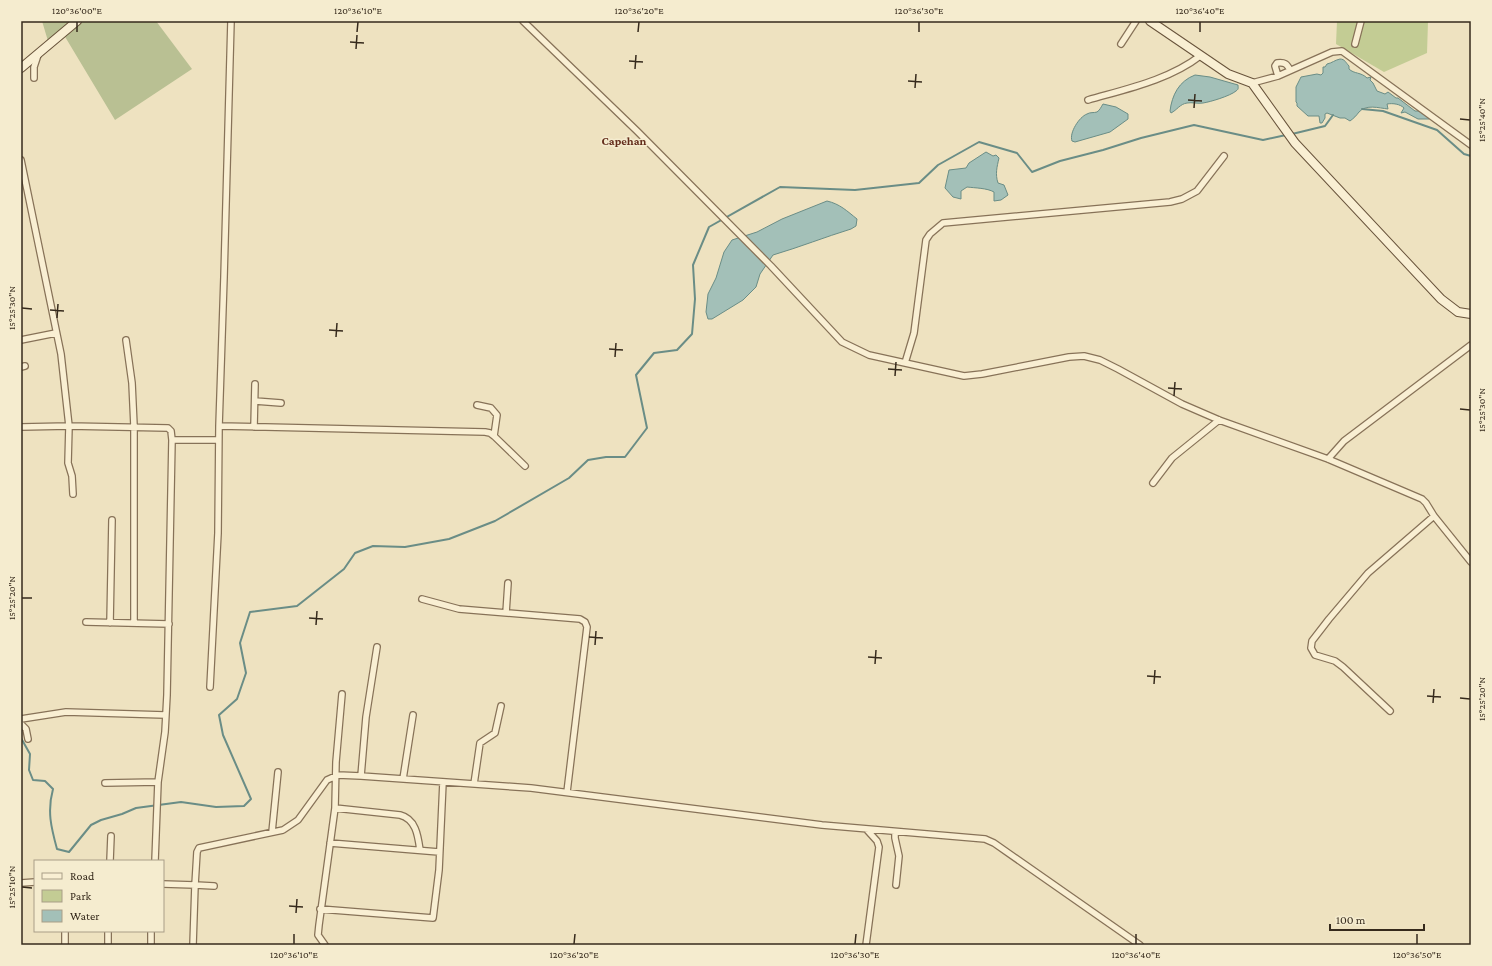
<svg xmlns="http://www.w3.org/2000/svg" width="1492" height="966" viewBox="0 0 1492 966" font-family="'Crimson Pro',serif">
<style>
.green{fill:#c3cc94}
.cemetery{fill:#b9c093}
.water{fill:#a3c0b8;stroke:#6a8d86}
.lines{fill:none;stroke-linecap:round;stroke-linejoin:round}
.stream{stroke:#6a8d86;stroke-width:2}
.street-casing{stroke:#877258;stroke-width:8}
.secondary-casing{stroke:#68533b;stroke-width:10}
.street{stroke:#f9efd3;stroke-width:5.5}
.secondary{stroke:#f9efd3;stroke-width:8}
.ticks{fill:none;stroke:#362a1c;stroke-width:1.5}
.labels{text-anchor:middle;stroke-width:3;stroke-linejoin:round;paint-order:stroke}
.quarter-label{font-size:12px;font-weight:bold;fill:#632d1b;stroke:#f5eccf}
.neatline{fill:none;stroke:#362a1c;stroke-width:1.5}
.ticks-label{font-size:10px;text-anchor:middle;fill:#362a1c}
</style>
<rect width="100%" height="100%" fill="#eee2c0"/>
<path class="green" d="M1337,21H1428L1427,53L1384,72L1336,44Z"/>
<path class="cemetery" d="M42,21H72L48,41Z
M82,21H156L192,69L115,120L64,35Z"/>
<path class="water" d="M1340,59C1345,59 1346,63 1349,66V69C1354,74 1361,72 1367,78L1371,77L1370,80L1373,83L1377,91L1385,94L1388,92L1396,98H1398L1415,111H1422L1430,116L1429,119H1418L1405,112L1401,113L1404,108C1400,104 1393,103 1387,104L1388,109C1379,108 1366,104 1359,112C1356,116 1354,118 1350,121L1345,118H1340L1327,113L1325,114V118L1322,123H1320L1319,116H1308L1297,106V103L1296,102V87L1301,77L1317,74L1321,75L1323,73V67H1325L1327,64C1332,63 1335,60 1340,59Z
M1195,75L1210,77L1238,85C1238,88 1239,89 1236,91C1230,96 1210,102 1203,103C1198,104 1192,102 1187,103C1180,104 1177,110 1171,113L1170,111C1172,95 1179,81 1195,75Z
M1103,104L1116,107L1128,114V119L1110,132L1075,142L1072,141C1069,133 1079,117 1087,114C1090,112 1094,113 1097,112C1100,110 1101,107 1103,104Z
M986,152L993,156L996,155L999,158C997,167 995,174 998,183L1004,185L1008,195L1001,200L994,201V192C987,188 975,188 967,187L961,191V199L953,197L945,188L949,170L966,168L969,163Z
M827,201C840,204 847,211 857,219L856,226L851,229C825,237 800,247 773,255L760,274L756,287L743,300L712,319H708L706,312L708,294L716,278L724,252L732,240L757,232L782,219Z"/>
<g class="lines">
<path class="stream" d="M1362,109L1383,111L1437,130L1464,154L1471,156
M1292,134L1325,126L1333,115
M21,738L30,754L29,770L33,780L45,781L53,789C47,811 51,827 57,849L69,852L91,825L101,820L122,814L136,808L181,802L216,807L244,806L251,799L223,735L219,715L237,699L246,673L240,643L250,612L297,606L344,569L355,553L373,546L405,547L449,539L495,521L569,478L588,460L606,457H625L647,428L636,375L654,353L677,350L692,334L695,299L693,265L709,227L780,187L855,190L919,183L938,165L979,142L1017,153L1032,172L1060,161L1103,150L1141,138L1194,125L1263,140L1286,135"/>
<defs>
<path id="street" d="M523,21L637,131L771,266L842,342L869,355L964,376L982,374L1069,357L1084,356L1100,360L1118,369L1182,404L1219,420L1328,459L1422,499L1426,503L1434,516L1471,562
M1121,44L1136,21
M1355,44L1361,21
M1278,76L1275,66L1277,63C1285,62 1287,64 1290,70
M34,78V67L38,55
M1252,83L1278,76L1332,52L1342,51L1471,145
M1088,100C1126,89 1169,80 1200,56
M21,160L61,354L69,426L68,463L72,476L73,494
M21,340L56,333
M126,340L132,383L134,426V623
M905,363L914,333L926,240L930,234L943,223L1170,202L1182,199L1197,191L1224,156
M21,367L25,366
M255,401L281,403
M477,405L491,408L497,415L494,436
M219,426L224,277L231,21
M21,427L69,426L168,428L171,431L172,440H218
M254,427L255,384
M1328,459L1344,441L1471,345
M1153,483L1172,458L1219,420
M422,599L459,609L580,619L585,622L587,627L567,792
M506,613L508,583
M86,622L169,624
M110,623L112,520
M210,687L218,533L219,426L485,432L490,433L494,436L525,466
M1390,711L1343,667L1335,661L1315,655L1311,648L1312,641L1329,619L1368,573L1434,516
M21,719L66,712L165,715
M21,724L26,729L28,739
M361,776L366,717L377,647
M403,779L413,715
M105,783L158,782
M474,784L480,743L495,733L501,706
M335,808L400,815C416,819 418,836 420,850
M272,832L278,772
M895,832V838L899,856L896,885
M330,843L439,852
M110,861L111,836
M155,861L158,782L165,732L167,695L172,440
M21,883L35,882
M163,884L195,885L197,852L199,848L283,830L298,820L327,780L338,775L361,776L531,788L822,825L985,839L994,843L1140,945
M320,909L433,918L439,870L443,782
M65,945V931
M108,945V931
M151,945V931
M193,945L195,885L214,886
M325,945L318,935L319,925L335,808L336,762L342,694
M866,945L879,847L877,841L867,830"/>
<path id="secondary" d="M1150,21L1228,74L1252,83L1295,143L1441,299L1458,312L1471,314
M21,68L77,21"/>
</defs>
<use href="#street" class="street-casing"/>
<use href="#secondary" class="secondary-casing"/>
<use href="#street" class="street"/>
<use href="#secondary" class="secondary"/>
</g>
<path class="ticks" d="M77,32V22M357,32L358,22M638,32L639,22M919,32V22M1200,32V22M350,42L364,43M356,49L357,35M629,61L643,62M635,69L636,55M908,81L922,82M915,88L916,74M1188,100L1202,101M1194,108L1195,94M1460,119L1470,120M22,308L32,309M50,310L64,311M57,318L58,304M329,330L343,331M336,337L337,323M609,349L623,350M615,357L616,343M888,369L902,370M895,376L896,362M1168,388L1182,389M1174,396L1175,382M1460,409L1470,410M22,598H32M309,618L323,619M316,625L317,611M589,637L603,638M595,645L596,631M868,657L882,658M875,664L876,650M1147,676L1161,677M1154,684L1155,670M1427,696L1441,697M1460,698L1470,699M1433,703L1434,689M22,887L32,888M289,906L303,907M296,913L297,899M294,944V934M574,944L575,934M855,944L856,934M1136,944V934M1417,944V934"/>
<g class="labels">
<g class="quarter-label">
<text x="624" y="145">Capehan</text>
</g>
</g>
<rect width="1492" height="966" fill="none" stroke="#f5eccf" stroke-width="44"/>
<rect x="34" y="860" width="130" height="72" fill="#f5eccf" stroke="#a99e87"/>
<rect x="42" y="873" width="20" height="6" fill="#f9efd3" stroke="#a99e87"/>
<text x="70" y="880" font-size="12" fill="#362a1c">Road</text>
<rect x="42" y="890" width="20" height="12" fill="#c3cc94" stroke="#a99e87"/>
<text x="70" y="900" font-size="12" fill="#362a1c">Park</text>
<rect x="42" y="910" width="20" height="12" fill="#a3c0b8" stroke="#a99e87"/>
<text x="70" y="920" font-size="12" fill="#362a1c">Water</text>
<path d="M1330 924v6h94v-6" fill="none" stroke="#362a1c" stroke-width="2"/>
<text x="1336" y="924" font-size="12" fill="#362a1c" stroke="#f5eccf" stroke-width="3" paint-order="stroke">100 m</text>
<rect x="22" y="22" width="1448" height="922" class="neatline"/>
<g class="ticks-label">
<text x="77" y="14">120°36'00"E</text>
<text x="358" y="14">120°36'10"E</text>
<text x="639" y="14">120°36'20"E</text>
<text x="919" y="14">120°36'30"E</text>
<text x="1200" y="14">120°36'40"E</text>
<text transform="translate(1481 120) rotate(-90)" y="4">15°25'40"N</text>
<text transform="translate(11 308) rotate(-90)" y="4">15°25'30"N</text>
<text transform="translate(1481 410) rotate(-90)" y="4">15°25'30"N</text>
<text transform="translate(11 598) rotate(-90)" y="4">15°25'20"N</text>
<text transform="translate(1481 699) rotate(-90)" y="4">15°25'20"N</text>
<text transform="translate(11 887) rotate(-90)" y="4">15°25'10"N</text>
<text x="294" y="958">120°36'10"E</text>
<text x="574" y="958">120°36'20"E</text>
<text x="855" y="958">120°36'30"E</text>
<text x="1136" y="958">120°36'40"E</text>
<text x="1417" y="958">120°36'50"E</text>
</g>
</svg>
